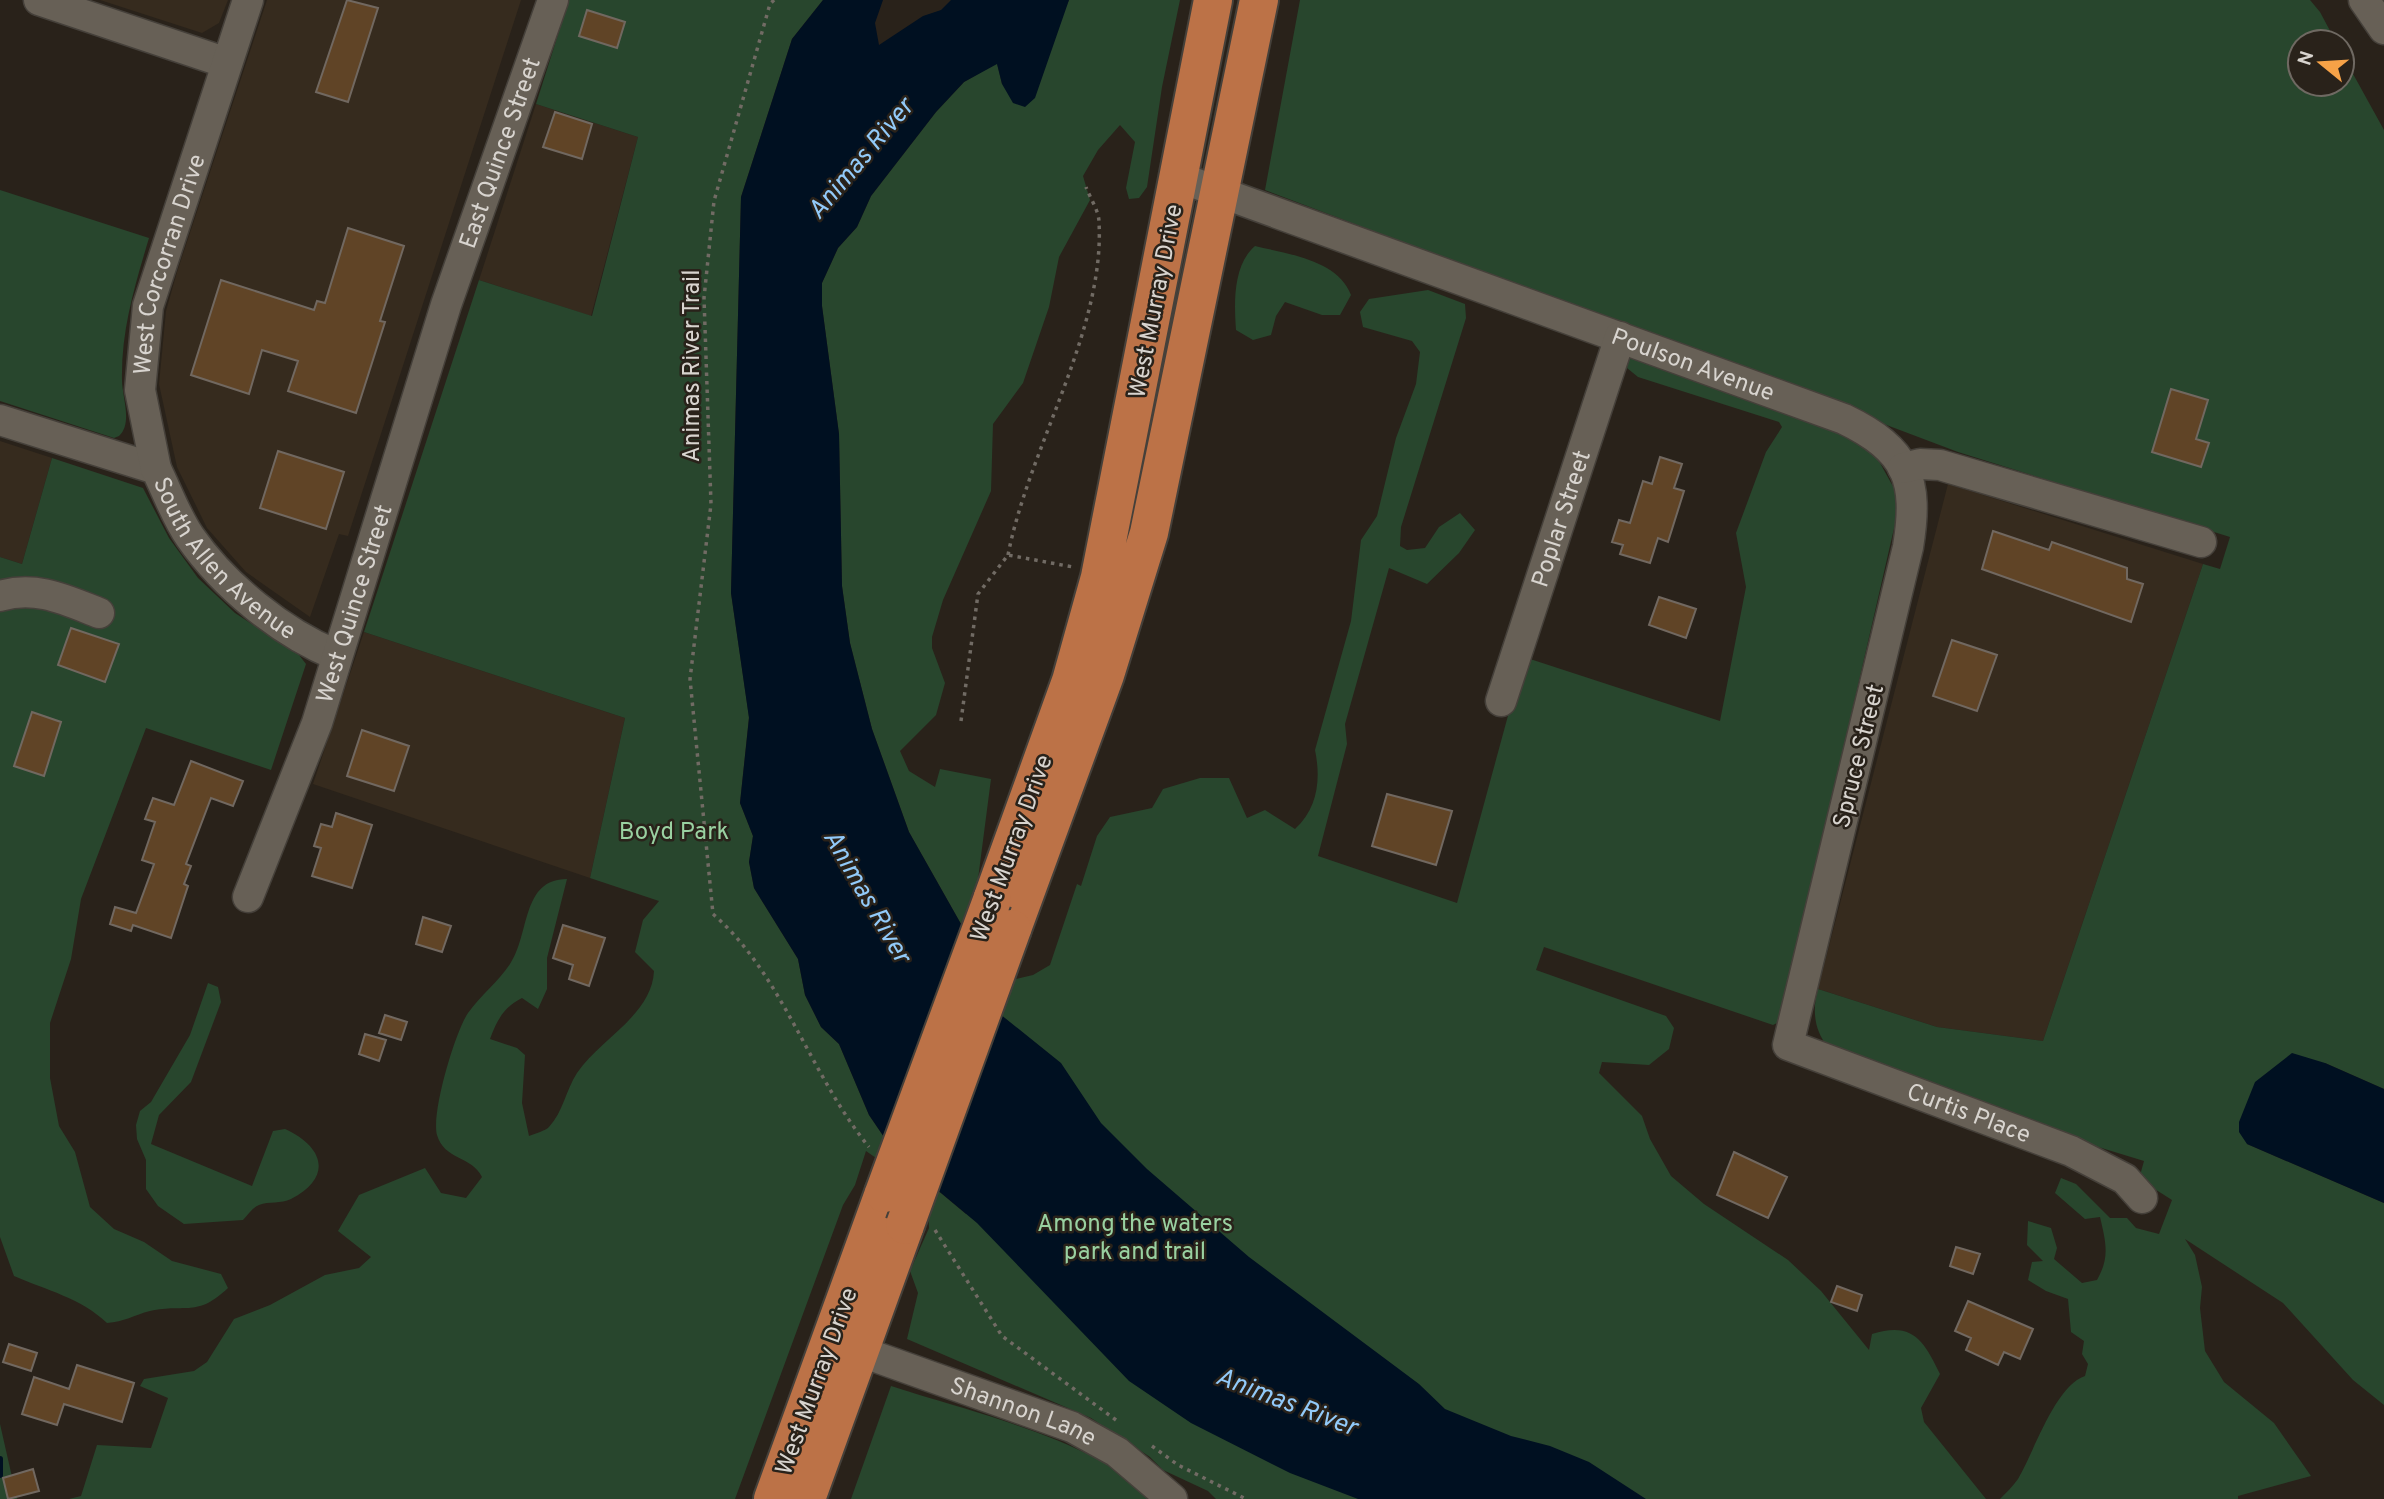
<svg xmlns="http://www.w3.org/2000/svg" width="2384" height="1499" viewBox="0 0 2384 1499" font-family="Overpass,sans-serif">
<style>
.built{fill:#362b1e}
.green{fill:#28462d}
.water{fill:#001021}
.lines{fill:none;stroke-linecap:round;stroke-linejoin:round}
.stream{stroke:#001021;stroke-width:6}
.building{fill:#604426;stroke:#716860;stroke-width:2}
.minor-casing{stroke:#45403a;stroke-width:33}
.highway-casing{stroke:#45403a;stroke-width:42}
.path{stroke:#716b64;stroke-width:3.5;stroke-dasharray:3.5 5;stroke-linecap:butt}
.minor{stroke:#676056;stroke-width:30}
.highway{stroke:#bc7247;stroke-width:38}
.highway-bridge-casing{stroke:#45403a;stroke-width:42;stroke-linecap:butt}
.highway-bridge{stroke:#bc7247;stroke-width:38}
.labels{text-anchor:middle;stroke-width:5;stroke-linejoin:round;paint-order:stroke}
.street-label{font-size:24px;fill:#d8d4cf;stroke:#29221a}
.park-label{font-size:24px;fill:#99d1a1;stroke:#29221a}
.water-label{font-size:26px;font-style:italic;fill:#92caf9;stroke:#29221a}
</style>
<rect width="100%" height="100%" fill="#29221a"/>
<path class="built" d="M100,0H228L219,23L202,33Z
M267,0H521L348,536L339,534L310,617L246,572L207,528L177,467L159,384L166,311L177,272Z
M536,104L638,137L591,316L479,280Z
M0,441L52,458L22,564L0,557Z
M1948,484L2203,564L2043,1041L1937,1027L1818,989Z
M364,632L625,718L590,878L313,784Z"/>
<path class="green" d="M569,0H823L792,39L741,197L731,593L749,717L740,803L753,836L749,862L754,888L798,959L805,995L821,1027L839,1044L869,1115L884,1137L876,1158L866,1151L855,1185L843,1205L735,1499H69L81,1496L97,1445L151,1448L168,1398L140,1386L144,1379L194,1371L207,1362L234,1319L270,1305L325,1275L359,1268L371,1257L338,1231L359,1195L425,1168L441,1193L466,1198L482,1177C472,1156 444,1160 437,1135C431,1113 455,1032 468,1013C481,995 498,982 510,964C530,935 521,879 567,879L547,958V989L538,1009L522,998C504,1007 497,1020 490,1039L517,1048L525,1055L522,1103L529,1136C536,1133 545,1131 549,1127C563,1112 566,1090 577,1073C599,1040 652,1015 654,971L635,952L643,920L659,901L590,878L625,718L364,632L479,280L592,316L638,137L536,104Z
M1069,0H1180L1162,87L1147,187L1139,198L1129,199L1126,188L1135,142L1120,125L1098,150L1083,176L1090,200L1059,257L1049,307L1023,383L993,424L991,491L943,600L932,637V648L945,683L936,715L900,751L909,771L935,787L940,769L991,779L978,879L961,924L909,832L872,729L850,643L842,586L839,434L822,306V283L838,248L857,227L871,196L936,112L964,82L997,63L1002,84L1061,17Z
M1300,0H2310L2320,12L2336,42H2300V84H2342V54L2384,130V1089L2325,1063L2247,1144L2384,1203V1405L2353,1380L2283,1303L2185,1239L2195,1255L2202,1287L2200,1308L2205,1351L2224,1382L2274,1423L2311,1476L2238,1496V1499H2000C2006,1493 2013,1486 2018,1479C2034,1452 2055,1386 2085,1376L2088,1364L2082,1354L2084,1341L2071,1332L2068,1299L2046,1291L2028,1280L2032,1262L2043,1261L2027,1245L2028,1221L2051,1228L2057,1248L2054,1259L2082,1283L2097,1280C2110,1257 2106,1243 2100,1217L2085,1219L2055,1193L2061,1178L2076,1184L2110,1218H2127L2136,1228L2159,1234L2172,1200L2139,1179L2144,1161L2095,1146L1828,1047C1814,1030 1812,1010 1818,989L1937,1027L2043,1041L2203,564L2220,569L2230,537L1958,452L1265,190Z
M0,190L149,238C135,285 121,330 122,380C122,397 133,423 119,436L114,438L0,401Z
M1255,246C1288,254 1338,260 1351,295L1340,315H1322L1285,302L1276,316L1271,335L1253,340L1236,330C1234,302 1233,265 1255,246Z
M1428,290L1465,304L1466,318L1401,527L1400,546L1407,550L1425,548L1439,527L1460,513L1475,530L1459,553L1427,584L1389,568L1345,724L1347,744L1318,856L1457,903L1509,712L1527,658L1720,721L1746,587L1736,533L1766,452L1782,427L1779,422L1638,377L1627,368L1629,359L1636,357L1842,434L1875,454L1895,490L1898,511L1781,1021L1773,1025L1544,947L1536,970L1666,1016L1674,1028L1669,1049L1649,1065L1602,1062L1599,1073L1642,1116L1650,1139L1671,1176L1704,1204L1788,1260L1821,1291L1869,1350L1872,1334C1913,1321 1924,1341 1940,1374L1921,1408L1924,1422L1986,1499H1216L1208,1491L1163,1470L1150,1457L1091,1418L907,1339L918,1293L910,1271L929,1228L928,1208L935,1188L966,1214L1000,1014L1012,980L1033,975L1050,965L1077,884L1081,886L1097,836L1110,817L1152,808L1163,789L1200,778H1229L1247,818L1265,810L1295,829C1318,808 1321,779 1315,750L1351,621L1361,540L1377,516L1396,438L1416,384L1420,352L1412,341L1363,327L1360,312L1369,299Z
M52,458L143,488L169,538L198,578L235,613L299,655L306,664L271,770L146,728L81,899L71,959L50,1023V1078L59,1126L75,1152L90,1207L114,1229L144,1242L172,1261L221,1274L228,1288C196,1318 187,1303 150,1311C134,1315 124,1322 107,1323C81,1298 46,1290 14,1276L0,1237V557L22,564Z
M208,983L218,987L221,1002L191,1082L159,1115L151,1144L252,1186L273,1131L285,1129C323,1146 334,1177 291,1199C281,1204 269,1201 259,1205C253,1207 248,1215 243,1220L184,1224L158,1206L146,1189V1160L137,1139L136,1125L140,1111L151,1102L190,1035Z
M891,1386C954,1407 1112,1444 1147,1499H851Z
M0,1424L17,1499H0Z"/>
<path class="water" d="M823,0H883L875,23L879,45L923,16L941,10L951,0H1069L1035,98L1025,107L1013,103L1002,84L997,64L964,82L936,112L871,196L857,227L838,248L822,283V306L839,434L842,586L850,643L872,729L909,832L961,924L1000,1014L1061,1063L1101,1123L1147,1169L1249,1257L1419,1384L1445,1409L1511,1436L1550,1446L1589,1462L1646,1499H1358L1290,1473L1191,1423L1129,1381L977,1223L935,1188L884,1137L869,1115L839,1044L821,1027L805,995L798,959L754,888L749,862L753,836L740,803L749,718L731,593L741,197L792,39Z
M2292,1053L2325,1063L2384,1089V1203L2247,1144L2239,1132V1122L2255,1082Z"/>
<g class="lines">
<path class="stream" d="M0,1459V1475"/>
</g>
<path class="building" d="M347,0L378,8L348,102L316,92Z
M587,10L625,22L617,48L579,36Z
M555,112L592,124L582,159L543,147Z
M348,228L404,246L380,321L385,322L356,413L288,391L298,361L262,350L249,394L191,375L221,280L314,310L317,301L325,303Z
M2171,389L2208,400L2196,439L2209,443L2201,467L2152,452Z
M278,451L344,472L326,529L260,508Z
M1660,457L1682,464L1674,488L1684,491L1668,542L1658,538L1650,563L1620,554L1623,545L1612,542L1619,520L1630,523L1643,481L1652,484Z
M1993,531L2049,550L2052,542L2127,568V579L2143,584L2131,622L1982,569Z
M1659,597L1696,609L1686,638L1649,625Z
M71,628L119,644L105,682L58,665Z
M1952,640L1997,655L1977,711L1933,696Z
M32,712L61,722L44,776L14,766Z
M362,730L409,746L394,791L347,776Z
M191,761L243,781L233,806L211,798L186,864L191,866L184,884L188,886L171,938L133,925L131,931L110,924L115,907L136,913L154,864L142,860L155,822L145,819L153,798L174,805Z
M1387,794L1452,811L1436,865L1372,846Z
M336,813L372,825L352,888L312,876L321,848L314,846L321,824L332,827Z
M423,917L451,926L442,952L416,944Z
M563,925L605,938L589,986L569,979L573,965L553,958Z
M385,1015L407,1022L401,1040L379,1033Z
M365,1034L386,1040L379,1061L359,1054Z
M1734,1152L1787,1177L1768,1218L1717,1195Z
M1956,1247L1980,1254L1973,1274L1950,1266Z
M1837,1286L1862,1295L1857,1311L1831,1302Z
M1968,1301L2033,1329L2020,1359L2004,1352L1998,1365L1966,1350L1971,1338L1955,1331Z
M9,1344L37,1353L31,1371L3,1362Z
M77,1365L134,1383L122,1422L64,1404L57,1425L22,1414L34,1377L69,1389Z
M33,1469L39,1491L8,1499L3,1478Z"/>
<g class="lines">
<defs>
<g id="minor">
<path d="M39,0L227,63"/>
<path d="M2364,0L2384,29"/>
<path id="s1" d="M1178,177L1844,419C1908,450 1919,480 1908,547L1788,1045L2071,1151L2125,1179L2142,1198"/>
<path id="s2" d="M0,420L156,469C167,491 176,517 190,537C224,586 282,633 336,655"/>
<path d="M1903,468L1920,464L1940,465L2201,542"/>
<path id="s3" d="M156,469L140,390L148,306L248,0"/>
<path d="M0,596C36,585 66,600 99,613"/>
<path id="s4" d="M1501,701L1620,337"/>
<path id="s5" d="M248,897L317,723L446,305L553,0"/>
<path id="s6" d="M859,1351L1072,1427L1117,1452L1172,1499"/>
</g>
<path id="highway" d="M992,900L1071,681L1100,577L1213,0
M1012,929L1105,675L1149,533L1259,0
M773,1499L884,1193
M806,1499L905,1225"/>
</defs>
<use href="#minor" class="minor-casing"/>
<use href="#highway" class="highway-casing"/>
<path class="path" d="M774,0L770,4L714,201L704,298L711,504L690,679L713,914C783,975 810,1075 869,1147
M1008,555C1029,447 1105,330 1099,222C1099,211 1090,198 1086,187
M961,721L978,594L1008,555L1073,567
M935,1230L1002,1336L1120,1423
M1152,1446L1178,1465L1246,1499"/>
<use href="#minor" class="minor"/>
<use href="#highway" class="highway"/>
<defs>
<path id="highway-bridge" d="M884,1193L992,900
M905,1225L1012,929"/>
</defs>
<use href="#highway-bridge" class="highway-bridge-casing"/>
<use href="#highway-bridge" class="highway-bridge"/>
</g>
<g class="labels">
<g class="street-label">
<text dy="8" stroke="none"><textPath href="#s5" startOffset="786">East Quince Street</textPath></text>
<text dy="8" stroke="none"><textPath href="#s3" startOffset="210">West Corcorran Drive</textPath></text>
<text transform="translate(1155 301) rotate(-79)" y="8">West Murray Drive</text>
<text dy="8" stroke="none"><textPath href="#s1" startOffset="548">Poulson Avenue</textPath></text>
<text transform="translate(691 366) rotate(-90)" y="8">Animas River Trail</text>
<text dy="8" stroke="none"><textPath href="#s4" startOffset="192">Poplar Street</textPath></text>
<text dy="8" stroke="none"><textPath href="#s2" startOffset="278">South Allen Avenue</textPath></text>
<text dy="8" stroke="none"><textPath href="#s5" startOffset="312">West Quince Street</textPath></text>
<text transform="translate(1858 756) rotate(-76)" y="8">Spruce Street</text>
<text transform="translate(1011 848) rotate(-70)" y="8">West Murray Drive</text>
<text dy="8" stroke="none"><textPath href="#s1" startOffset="1573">Curtis Place</textPath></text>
<text transform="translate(816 1381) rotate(-70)" y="8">West Murray Drive</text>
<text dy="8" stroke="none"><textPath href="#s6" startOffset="175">Shannon Lane</textPath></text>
</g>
<g class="park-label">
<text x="674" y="839">Boyd Park</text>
<text x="1135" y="1231">Among the waters<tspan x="1135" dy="28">park and trail</tspan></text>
</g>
<g class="water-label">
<text transform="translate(860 158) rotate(-50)" y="9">Animas River</text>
<text transform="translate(868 896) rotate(60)" y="9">Animas River</text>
<text transform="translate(1287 1401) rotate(21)" y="9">Animas River</text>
</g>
</g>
<g transform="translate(2321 63) rotate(288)"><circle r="33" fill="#29221a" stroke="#6f6962" stroke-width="2"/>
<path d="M0-5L12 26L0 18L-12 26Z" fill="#f6a247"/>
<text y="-10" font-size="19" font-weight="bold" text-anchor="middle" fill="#d8d4cf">N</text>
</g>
</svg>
